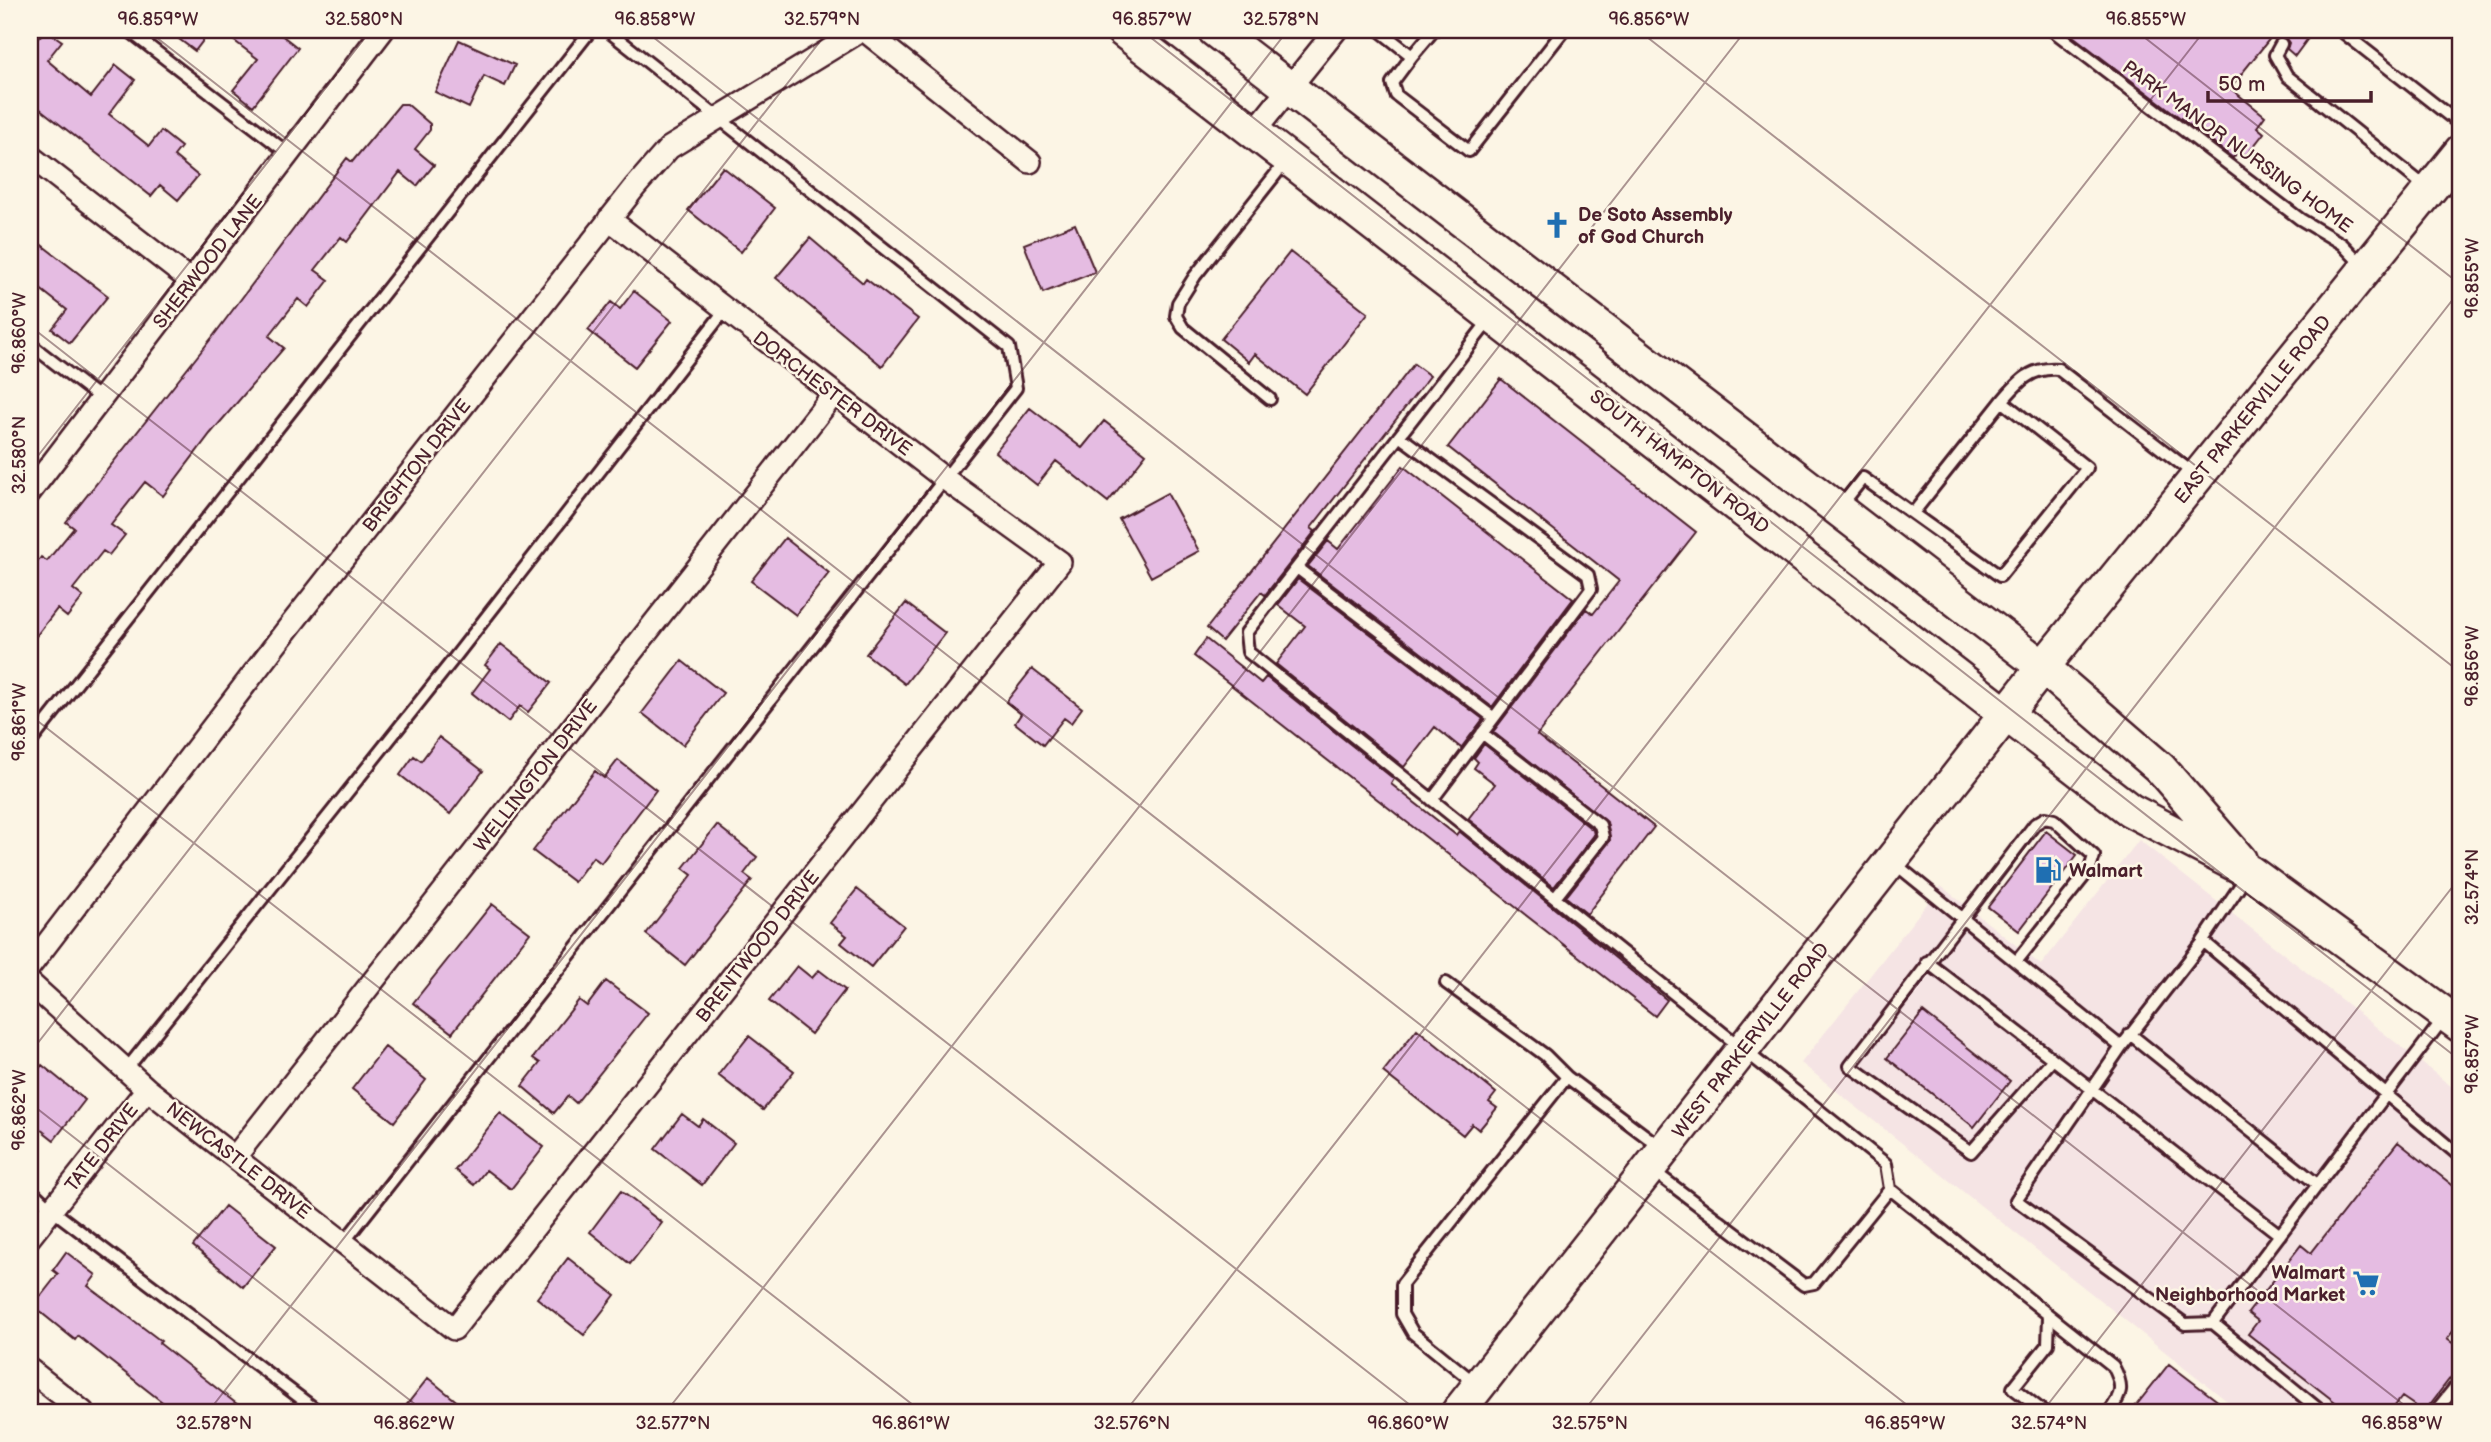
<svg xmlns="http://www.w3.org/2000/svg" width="2491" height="1442" viewBox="0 0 2491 1442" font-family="'Balsamiq Sans',sans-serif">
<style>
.built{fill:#f5e4e4}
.building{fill:#e5bce2;stroke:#4a1f2b;stroke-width:2}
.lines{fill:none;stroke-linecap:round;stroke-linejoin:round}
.lane-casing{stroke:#4a1f2b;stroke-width:16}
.street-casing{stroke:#4a1f2b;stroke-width:26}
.secondary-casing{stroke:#4a1f2b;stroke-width:37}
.lane{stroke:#fcf5e5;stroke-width:10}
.street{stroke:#fcf5e5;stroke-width:21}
.secondary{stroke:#fcf5e5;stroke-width:32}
.ticks{fill:none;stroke:#4a1f2b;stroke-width:2;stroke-opacity:0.45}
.labels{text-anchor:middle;stroke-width:5;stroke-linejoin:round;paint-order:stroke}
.street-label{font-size:19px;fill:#4a1f2b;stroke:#fcf5e5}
.poi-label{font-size:19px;font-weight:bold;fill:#4a1f2b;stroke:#fcf5e5;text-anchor:start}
.neatline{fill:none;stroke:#4a1f2b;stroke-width:2.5}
.ticks-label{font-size:18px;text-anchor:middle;fill:#4a1f2b}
</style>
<rect width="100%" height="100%" fill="#fcf5e5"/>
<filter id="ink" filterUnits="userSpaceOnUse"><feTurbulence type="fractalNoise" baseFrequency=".0143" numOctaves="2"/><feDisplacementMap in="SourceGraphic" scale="14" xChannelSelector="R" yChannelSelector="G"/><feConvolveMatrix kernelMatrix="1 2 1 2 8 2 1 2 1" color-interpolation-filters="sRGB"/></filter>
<g filter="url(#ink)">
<path class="built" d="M2139,840L2461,1094V1412H2241L1801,1063L1941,886L2041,965Z"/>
<path class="building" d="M46,30L62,41L47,60L91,97L116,65L135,80L109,114L149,146L161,131L181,147L174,156L198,176L178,200L160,185L151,196L30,101V46Z
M167,30H211L195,51Z
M220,30H275L298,48L253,106L233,90L258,59Z
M2065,30H2300L2309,37L2295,56L2287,49L2289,43L2285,37L2275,39L2271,37L2230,88L2265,116L2257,127L2264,133L2246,156L2239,150L2233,158Z
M459,40L515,65L505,86L484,76L469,108L435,92Z
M400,104H407L430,124V130L415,149L434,165L417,186L400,172L347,242L341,237L315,270L329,280L308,307L298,299L269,336L284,348L210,434L163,496L145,482L111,525L125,535L109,555L103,551L73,589L83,597L67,617L57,609L30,644V572L41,557L47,561L74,528L66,522L214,335L347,158L352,162Z
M723,167L775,208L741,252L688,210Z
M1075,224L1095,272L1043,293L1024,244Z
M30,236L108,296L70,343L52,329L67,310L30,281Z
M810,238L863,283L866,279L918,319L882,366L776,278Z
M1290,252L1368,313L1305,394L1255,354L1249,362L1221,339Z
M634,291L672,321L635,367L588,330L611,302L620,309Z
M1414,364L1430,376L1311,528L1315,531L1265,595L1261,592L1222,641L1207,628Z
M1501,379L1696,532L1537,735L1654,827L1587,914L1566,897L1610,841L1607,822L1493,732L1586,609L1593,614L1619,581L1448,447Z
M1030,408L1082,448L1104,421L1146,454L1108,502L1056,461L1037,485L995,452Z
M1403,466L1573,599L1492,707L1308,566L1328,541L1338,549Z
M1167,493L1199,551L1151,577L1119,519Z
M785,538L829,573L796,615L751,581Z
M1298,579L1483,719L1461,748L1435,727L1404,767L1276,664L1305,626L1278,605Z
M906,603L945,633L905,684L866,654Z
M1206,639L1261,683L1266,677L1394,779L1391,784L1456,835L1459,831L1667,1000L1655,1016L1194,656Z
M501,644L551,683L528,712L520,706L508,722L472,693L490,669L485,665Z
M682,661L723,693L683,745L642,713Z
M1032,669L1082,708L1071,723L1064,718L1043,745L1015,723L1021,714L1006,702Z
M439,737L483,771L450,814L400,775L414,756L421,761Z
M1484,744L1593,830L1594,835L1554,887L1468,819L1495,784L1474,768L1478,762L1474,758Z
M618,760L656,790L601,863L593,857L574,882L533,851L595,771L604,778Z
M717,825L757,857L744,874L752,880L685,965L646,934L692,875L683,868Z
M2046,831L2077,855L2019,931L1988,907Z
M857,889L904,926L871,967L841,943L847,936L830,923Z
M492,904L530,933L452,1033L413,1003Z
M797,966L812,978L819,970L845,990L811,1034L769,1001Z
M606,981L648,1013L576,1103L568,1096L554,1113L522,1086L540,1063L533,1058L579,1000L587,1006Z
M1923,1012L2010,1081L1974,1127L1887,1058Z
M1417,1029L1496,1093L1489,1102L1497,1108L1479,1130L1472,1124L1463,1135L1383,1072Z
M749,1036L794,1071L763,1110L718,1075Z
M385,1047L426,1080L394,1122L352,1089Z
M42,1065L85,1100L54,1140L30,1121V1080Z
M500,1113L544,1147L511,1189L486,1170L474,1185L455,1170Z
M682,1114L698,1126L703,1119L734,1143L702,1185L655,1149Z
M2398,1142L2461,1192V1321L2447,1339L2461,1349V1364L2424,1412L2402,1397L2390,1412H2348L2248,1334L2258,1321L2248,1313L2301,1245L2311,1253Z
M621,1191L662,1223L630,1264L590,1232Z
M225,1206L276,1246L243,1287L193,1246Z
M66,1252L96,1275L88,1286L161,1341L159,1343L247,1412H175L78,1336L75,1340L33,1306L58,1274L53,1270Z
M568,1258L615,1295L584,1335L537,1298Z
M2169,1364L2232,1412H2131Z
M428,1378L470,1412H401Z"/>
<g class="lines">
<defs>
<path id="lane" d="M128,30L289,154
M1379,30L1412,56L1434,30
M2052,30L2300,219L2342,244L2364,267
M2340,30L2461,125
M2281,44L2275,55L2287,76L2428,189
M1412,56L1392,83L1396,95L1469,151L1564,30
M1491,318L1246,633L1248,652L1886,1164L1890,1189L1814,1283L1804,1285L1652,1170
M30,344L100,398
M1270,399L1183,328L1176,316L1178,303L1195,276L1287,160
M1399,436L1588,575L1591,589L1432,800
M1840,507L1863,478L2000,576L2087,468L2002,401C2019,381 2031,367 2058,369L2194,474
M1914,512L2002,401
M1297,568L1494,718
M1482,733L1600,825L1603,837L1555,898
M30,743L591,30
M1893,862L2121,1047L2016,1200L2185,1324L2213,1323L2322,1412
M2248,874L2203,941L2461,1157
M1927,962L2053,1059
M2016,962L2090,869L2094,856L2054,820L2045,818L2035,824L1850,1066L1971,1152L2053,1059L2280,1235
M1446,983L1545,1055L1567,1077L1402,1284V1314L1413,1333L1476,1384
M2130,1034L2318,1185
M2121,1047L2203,942
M125,1071L452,661L725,310
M1567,1077L1663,1149
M30,1189L52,1210L319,1412
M1890,1189L2113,1366C2124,1386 2122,1395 2109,1412
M344,1242L1016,388L1009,347L607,30
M2213,1323L2444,1018
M2044,1412L2013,1388L2048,1344L2049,1317
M2435,1412L2461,1380"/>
<path id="street" d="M864,30L1030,162
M1254,132L1336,30
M30,156L191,281
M30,492L383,30
M30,966L286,631L635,187L669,148L862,30
M30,983L147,1089L454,1329L1060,562L945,479L609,219
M235,1157L834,394
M30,1237L147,1089
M30,1370L83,1412"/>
<path id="secondary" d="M1122,30L2130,810L2250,872L2461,1026
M1214,30L2043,667L2160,768L2240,860
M1458,1412L2043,667L2461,151"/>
</defs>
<use href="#lane" class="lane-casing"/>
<use href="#street" class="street-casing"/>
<use href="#secondary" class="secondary-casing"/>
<use href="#lane" class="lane"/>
<use href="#street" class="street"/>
<use href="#secondary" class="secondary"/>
</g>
</g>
<path class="ticks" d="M147,30L1916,1412M644,30L2413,1412M1141,30L2461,1061M1638,30L2461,673M2135,30L2461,285M30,326L1419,1412M30,466L371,30M30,715L922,1412M30,1053L829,30M30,1103L425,1412M208,1412L1288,30M666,1412L1746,30M1125,1412L2205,30M1583,1412L2461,289M2042,1412L2461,876"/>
<defs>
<symbol id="church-bare" viewBox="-9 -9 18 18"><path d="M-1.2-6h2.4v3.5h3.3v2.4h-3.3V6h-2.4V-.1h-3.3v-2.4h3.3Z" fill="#1f6fb2" stroke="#fcf5e5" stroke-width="2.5" paint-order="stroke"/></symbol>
<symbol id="fuel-bare" viewBox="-9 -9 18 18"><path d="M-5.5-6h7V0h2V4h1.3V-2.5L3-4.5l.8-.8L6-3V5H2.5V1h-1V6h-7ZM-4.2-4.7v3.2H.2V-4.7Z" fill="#1f6fb2" stroke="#fcf5e5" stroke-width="2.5" paint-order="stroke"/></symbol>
<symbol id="supermarket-bare" viewBox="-9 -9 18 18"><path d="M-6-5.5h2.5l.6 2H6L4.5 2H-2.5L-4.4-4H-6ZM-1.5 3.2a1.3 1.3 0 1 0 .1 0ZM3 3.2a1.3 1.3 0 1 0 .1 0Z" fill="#1f6fb2" stroke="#fcf5e5" stroke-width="2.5" paint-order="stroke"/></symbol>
</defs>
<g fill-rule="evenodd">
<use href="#church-bare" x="1538" y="206" width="38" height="38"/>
<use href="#fuel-bare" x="2029" y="851" width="38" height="38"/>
<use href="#supermarket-bare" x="2347" y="1264" width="38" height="38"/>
</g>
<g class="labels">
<g class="street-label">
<text transform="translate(2238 146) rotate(36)" y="7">PARK MANOR NURSING HOME</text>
<text transform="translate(207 261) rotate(-52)" y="7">SHERWOOD LANE</text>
<text transform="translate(833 393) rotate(37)" y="7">DORCHESTER DRIVE</text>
<text transform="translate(2252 409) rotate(-51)" y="7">EAST PARKERVILLE ROAD</text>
<text transform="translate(1680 461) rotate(38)" y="7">SOUTH HAMPTON ROAD</text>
<text transform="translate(416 465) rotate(-52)" y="7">BRIGHTON DRIVE</text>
<text transform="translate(535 775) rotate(-52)" y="7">WELLINGTON DRIVE</text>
<text transform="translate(757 946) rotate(-52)" y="7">BRENTWOOD DRIVE</text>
<text transform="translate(1750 1040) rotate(-52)" y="7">WEST PARKERVILLE ROAD</text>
<text transform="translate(101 1147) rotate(-52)" y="7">TATE DRIVE</text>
<text transform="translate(239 1160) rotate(38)" y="7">NEWCASTLE DRIVE</text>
</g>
<g class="poi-label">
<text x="1578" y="221">De Soto Assembly<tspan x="1578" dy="22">of God Church</tspan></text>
<text x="2069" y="877">Walmart</text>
<text x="2345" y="1279" text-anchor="end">Walmart<tspan x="2345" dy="22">Neighborhood Market</tspan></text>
</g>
</g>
<rect width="2491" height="1442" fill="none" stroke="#fcf5e5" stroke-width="77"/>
<path d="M2208 91v10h163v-10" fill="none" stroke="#4a1f2b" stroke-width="3.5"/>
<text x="2218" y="91" font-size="21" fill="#4a1f2b" stroke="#fcf5e5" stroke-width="5" paint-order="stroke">50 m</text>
<rect x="38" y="38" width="2414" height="1366" class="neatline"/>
<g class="ticks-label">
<text x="158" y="25">96.859°W</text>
<text x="364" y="25">32.580°N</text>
<text x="655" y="25">96.858°W</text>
<text x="822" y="25">32.579°N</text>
<text x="1152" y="25">96.857°W</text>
<text x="1281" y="25">32.578°N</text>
<text x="1649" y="25">96.856°W</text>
<text x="2146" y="25">96.855°W</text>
<text transform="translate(2472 278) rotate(-90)" y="6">96.855°W</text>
<text transform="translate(19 333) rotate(-90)" y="6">96.860°W</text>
<text transform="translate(19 455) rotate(-90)" y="6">32.580°N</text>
<text transform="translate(2472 666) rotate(-90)" y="6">96.856°W</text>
<text transform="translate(19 722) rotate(-90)" y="6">96.861°W</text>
<text transform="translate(2472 887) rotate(-90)" y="6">32.574°N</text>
<text transform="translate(2472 1054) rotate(-90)" y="6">96.857°W</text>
<text transform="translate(19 1110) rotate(-90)" y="6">96.862°W</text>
<text x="214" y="1429">32.578°N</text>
<text x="414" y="1429">96.862°W</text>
<text x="673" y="1429">32.577°N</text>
<text x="911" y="1429">96.861°W</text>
<text x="1132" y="1429">32.576°N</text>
<text x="1408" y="1429">96.860°W</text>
<text x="1590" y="1429">32.575°N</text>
<text x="1905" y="1429">96.859°W</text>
<text x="2049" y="1429">32.574°N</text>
<text x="2402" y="1429">96.858°W</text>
</g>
</svg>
